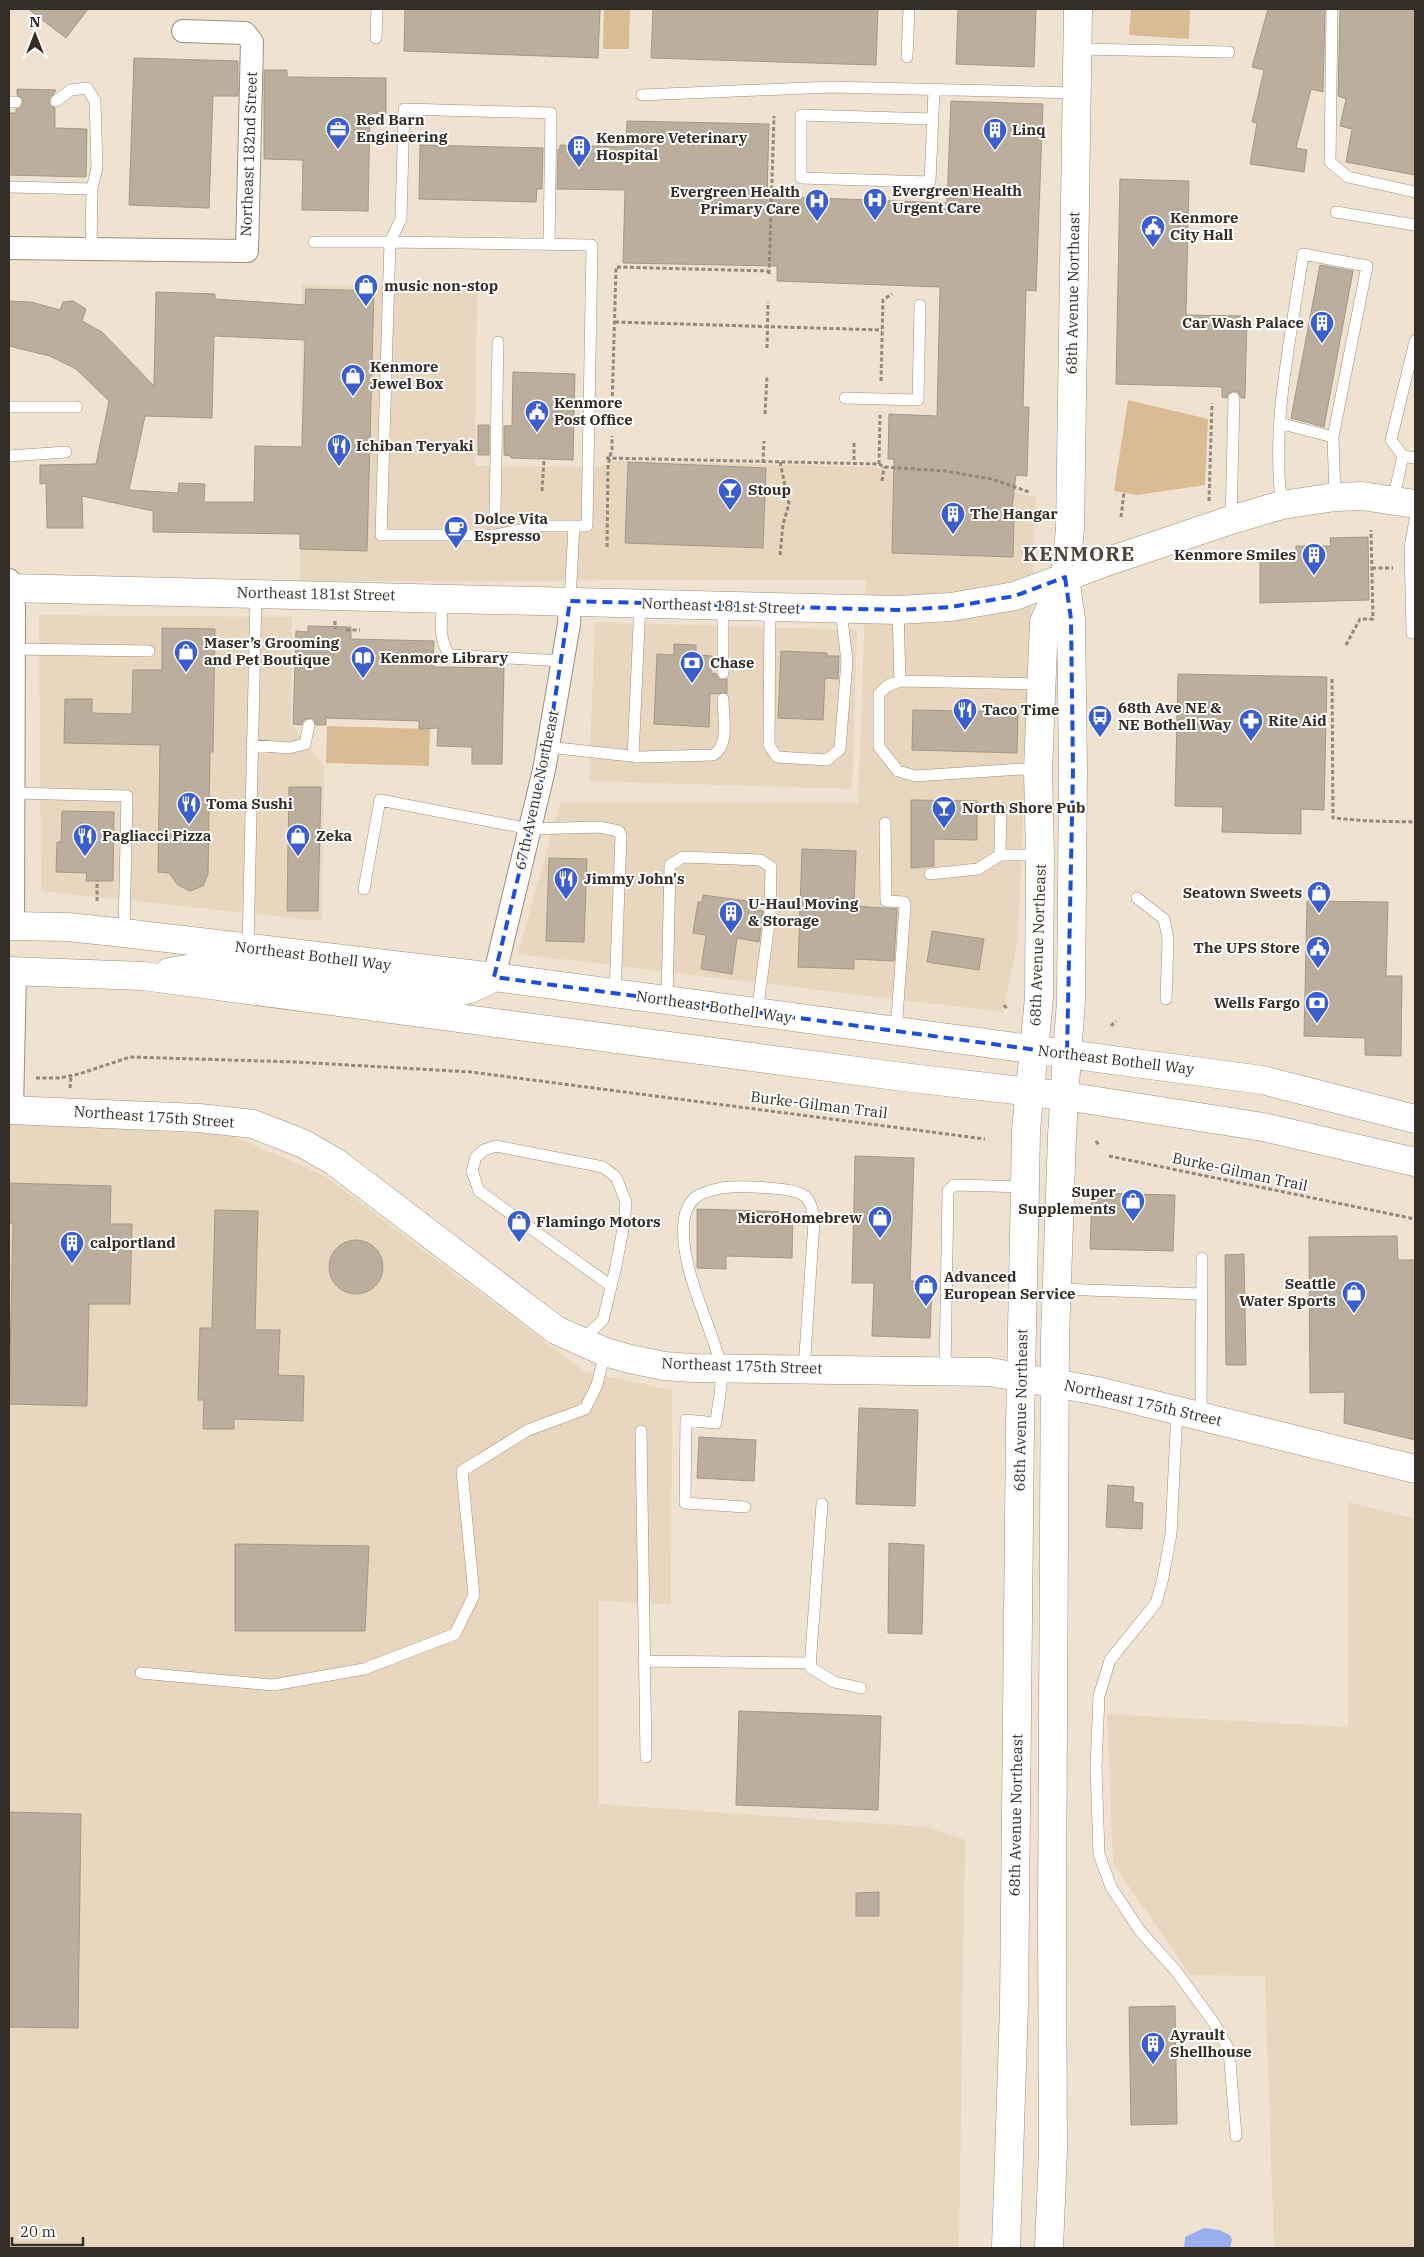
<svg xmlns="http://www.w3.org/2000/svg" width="1424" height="2257" viewBox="0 0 1424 2257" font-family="'IBM Plex Serif',serif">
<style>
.built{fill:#e8d7be}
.green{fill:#d9bc94}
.water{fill:#98b1ee}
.building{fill:#bbae9d;stroke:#a59887;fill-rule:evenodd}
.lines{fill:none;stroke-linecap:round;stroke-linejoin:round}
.service-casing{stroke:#9c8f7e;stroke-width:12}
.minor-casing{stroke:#9c8f7e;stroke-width:24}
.tertiary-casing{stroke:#9c8f7e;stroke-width:29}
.secondary-casing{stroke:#9c8f7e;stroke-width:29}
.primary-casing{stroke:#9c8f7e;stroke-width:29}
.path{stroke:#92887c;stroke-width:3;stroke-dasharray:4 2.5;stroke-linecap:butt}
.service{stroke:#fff;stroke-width:11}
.minor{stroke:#fff;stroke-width:22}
.tertiary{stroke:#fff;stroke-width:28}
.secondary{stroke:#fff;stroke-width:28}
.primary{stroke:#fff;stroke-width:28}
.marked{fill:none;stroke:#1d4ed8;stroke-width:4;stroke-dasharray:10 6;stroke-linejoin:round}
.labels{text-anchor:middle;stroke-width:4;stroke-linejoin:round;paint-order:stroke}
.poi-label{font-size:15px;font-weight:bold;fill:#332e27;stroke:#fff;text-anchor:start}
.street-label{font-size:15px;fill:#332e27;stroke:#fff}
.district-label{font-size:20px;font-weight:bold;letter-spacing:1px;fill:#4f4435;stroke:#fff}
</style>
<rect width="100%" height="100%" fill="#f0e2d0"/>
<path class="built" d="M302,285L477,287L475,466L598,467L613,461L873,467L1036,497L1018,940L1003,1012L518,954L560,803H858L866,580L300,581Z
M39,615L292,617L291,723L324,766L322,921L41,891Z
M595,622L857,630L852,789L589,781Z
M9,1123L231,1135L325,1176L585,1372L672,1390L671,1604L599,1601V1804L926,1827L965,1840L959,2248H9Z
M1348,1502L1415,1519V2248H1274L1265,1976L1190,1975L1113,1863L1107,1714L1348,1727Z"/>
<path class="green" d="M604,9H630L629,49H603Z
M1131,9H1190L1189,39L1129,35Z
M1128,400L1208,419L1205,485L1137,495L1114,491Z
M327,726L430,729L429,766L326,763Z"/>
<path class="water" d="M1204,2228L1219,2230L1230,2235L1232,2240L1230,2248H1184L1185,2237Z"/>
<path class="building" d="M28,9H88L66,38Z
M405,9H600L598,58L404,51Z
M653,9H878L876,65L651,58Z
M958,9H1036L1034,67L956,64Z
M1268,9H1325L1323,92L1311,89L1296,148L1307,150L1304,172L1250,164L1257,123L1252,122L1264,70L1252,67Z
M1340,9H1415V175L1346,162L1352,129L1340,126L1346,99L1338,96Z
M134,58L238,61V96H213L209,208L129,205Z
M264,70H287V77L386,78V114L370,113L368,211L302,210L303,160L264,159Z
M17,89L56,90L49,101L50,106L55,108V128L87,129L86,177L9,175V113H16V109L20,108L23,102L22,98L17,95Z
M951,101L1043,104L1036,291L1026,290L1023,407H1029L1027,476L1016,475L1011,516H1014L1013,557L892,553L894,459H888L889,414L937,416L940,287L777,281V266L623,263L625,190L557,189L558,149H560V145L626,147L627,121L769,124L767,196L947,203Z
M420,145L543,148L542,189H537L536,202L419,199Z
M1120,179L1189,181L1186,315L1247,316L1245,398H1241L1238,392L1234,391L1228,394L1227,398L1222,397V387L1116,384Z
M1320,265L1353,271L1324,427L1291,418Z
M306,289L374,291L367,551L300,549V534L153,532V511L82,496L83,528H47L46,483L40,484V465L96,464L109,401L76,369L50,356L9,346V301L31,302L60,310L63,302L73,301L86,309L82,321L102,332L154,386L156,292L215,294V299L305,305ZM214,336L305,340L302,447L255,446L254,502H204L205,484L179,483L178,493L129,490L145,416L212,418Z
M513,372L575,374L573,460L511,458V456L504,455V426H512Z
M478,425H489V455H478Z
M628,462L766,468L763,548L625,543Z
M1368,537L1369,600L1260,603V552H1296V546H1331L1330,538Z
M308,626L351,627V639L434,641L433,667L504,668L502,764H472V747L437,746L438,728L419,729V721L326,718V725H316L314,720L310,718L304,720L301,725L293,724L296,631L308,632Z
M162,628L215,629L213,752H210L208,874L203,886L190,891L178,885L169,873L158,872L160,745L64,743L65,699H92V713L132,714L133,670H162Z
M674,644L696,645V655L712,656L711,673L716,674L720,680L727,679V693L710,694L709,727L654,724L657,654L674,655Z
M781,651L827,653V656H839L838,679L825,678L823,720L778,718Z
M1178,674L1327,677L1324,810L1301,809V834L1222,832L1223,807L1175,806Z
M913,710L1018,712L1017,753L912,750Z
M289,787H321L318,911H287Z
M911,800L977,801V840L934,839V866L911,868Z
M62,811L114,812L113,881H86L87,873L56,872L57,842H61Z
M802,849L856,851L854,906L897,909L894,961L854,959V969L798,967Z
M549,858L587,859L584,942L546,941Z
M703,895L747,901L746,908L763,911L759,942L737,938L732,974L701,969L706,935L693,933L698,902H702Z
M1307,901L1388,902L1386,976H1402L1401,1056L1365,1055V1038L1304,1036Z
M932,931L984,939L979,970L927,962Z
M855,1156L914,1158L910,1281H932L930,1338L872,1336L874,1283H852Z
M9,1183L111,1186L110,1224H132L130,1304H89L87,1406L9,1404L13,1224L9,1223Z
M1092,1193L1175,1195L1173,1251L1090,1249Z
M697,1209L793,1212L792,1258L726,1256V1269L697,1268Z
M215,1210L258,1211L255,1330H280L278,1375L304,1376L303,1421L234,1419V1429H203L204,1400H198L200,1328H212Z
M1397,1236L1398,1260H1415V1440L1344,1423L1345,1392L1310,1393L1309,1237Z
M329 1267a27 27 0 1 1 54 0a27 27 0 1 1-54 0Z
M1244,1254L1246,1365H1226L1225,1255Z
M859,1408L918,1410L915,1506L856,1504Z
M699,1437L756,1440L754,1481L697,1478Z
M1108,1485L1134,1487L1133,1502L1143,1503L1142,1529L1106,1527Z
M889,1543L924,1545L922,1634L888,1633Z
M235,1544L369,1546L365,1631H235Z
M739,1711L881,1716L878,1810L736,1805Z
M9,1812L81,1814L78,2028L9,2027Z
M879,1892V1916H856V1893Z
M1175,2006L1177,2124L1131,2125L1129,2007Z"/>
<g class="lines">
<defs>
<path id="service" d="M1332,9L1330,162L1348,177L1415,192
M376,38L377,9
M1077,49L1229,52
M907,57L909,9
M642,95L831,87L1077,93
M9,102H16
M933,119L801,115V178L930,182L934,90
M9,187L92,189L97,168L95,101L87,88L71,90L56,101
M1336,212L1415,225
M314,242H390L401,219L404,109L551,113L549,244
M390,242L592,245L587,526H541L495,535H381Z
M91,249L92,189
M1415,341L1391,440L1403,456L1415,458
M845,398L918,400L920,305
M9,407H77
M1279,423L1333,437
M9,456L66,452
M1393,500L1403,456
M1282,505C1270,426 1292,333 1303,254L1367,266L1333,437L1335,497
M495,514L498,342
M1231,520L1234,398
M443,597C442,615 437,640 450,655L563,661
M570,601L574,526
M723,606V673
M770,607L769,745L777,757L827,760L840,749L847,661L841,610
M898,610L900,681
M1412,633L1410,547L1415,520
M14,649L149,651
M252,745L289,748L305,744L309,725
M548,747L640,757L713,755C730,746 723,716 723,699
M633,757L640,603
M1038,770L1021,769L915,776L898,771L879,747V694L887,686L900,681L1041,684
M14,793L127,796L124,933
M885,823L886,901L904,902L905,906L896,1032
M1000,855L1001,808
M930,874L978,869L1000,855H1040
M364,889L380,800L530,829L599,827L619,831L621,836L615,993
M1137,898L1164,919L1168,939L1166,999
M248,948L256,593
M667,1001L670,865L683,857L760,860L771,867L770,916L757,1013
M1058,1289L1201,1294
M581,1341L603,1320L616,1266L624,1224L626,1202L616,1177L603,1167L496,1146L484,1150L476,1157L472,1171L479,1191L611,1286
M945,1371L948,1191L954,1185L1025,1187
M1177,1409L1171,1534L1163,1578L1156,1603L1110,1660L1099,1696L1096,1767L1099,1854L1111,1887L1140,1931L1176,1971L1214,2023L1229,2050L1236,2136
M1201,1415L1202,1258
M641,1431L646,1757
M822,1504L810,1667L834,1682L861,1688
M745,1507L685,1503L686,1420L716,1423C717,1408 724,1380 721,1366C710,1321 679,1268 684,1220C685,1212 689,1202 696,1197C703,1192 712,1190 721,1188C736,1186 795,1186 806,1197C812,1204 813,1213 814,1222L804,1369
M644,1661L811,1663
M141,1673L273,1685L364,1669L455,1634L474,1595L462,1471L528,1430L585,1409L597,1385L605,1352"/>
<path id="minor" d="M9,248L247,251L252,42L245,33L183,31
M9,580L14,607L13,925
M494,977L544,770L569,624L570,601
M12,1110L15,971"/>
<path id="tertiary" d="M9,588L898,610L951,607L1015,596L1106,562L1231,520L1282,505L1335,497L1362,496L1415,504
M1034,1050L1039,998L1040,855L1038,770L1044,622L1065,577
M1067,1054L1071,1002L1073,770L1071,619L1065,577L1070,529L1078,9
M9,1110L199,1118L253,1124L304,1144L335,1162L556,1330L605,1352L630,1359L664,1366L692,1368L990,1372L1098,1391L1415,1469"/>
<path id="secondary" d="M1006,2248L1014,2006L1020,1425L1025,1187L1026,1130L1034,1050
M1049,2248L1053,2151L1052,1919L1055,1339L1062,1136L1067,1054"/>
<path id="primary" d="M9,926L68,927L124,933L494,977L1262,1080L1415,1119
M9,971L143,976L903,1077L1065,1096L1263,1127L1415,1162
M169,972L215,964L444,995L470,989L491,979"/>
</defs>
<use href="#service" class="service-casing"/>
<use href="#minor" class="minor-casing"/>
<use href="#tertiary" class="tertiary-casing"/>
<use href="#secondary" class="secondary-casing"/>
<use href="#primary" class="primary-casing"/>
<path class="path" d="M769,274L774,116
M615,322L882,330
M767,348L768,302
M881,381L883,300L892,294
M612,409L616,267L769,271
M765,414L767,376
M606,458L879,464L884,467L945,471L992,479L1029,492
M854,460V442
M780,462L789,504L783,524L780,555
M763,463L764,441
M879,464L880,415
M882,481L884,467
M542,491L544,459
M1209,501L1212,403
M1121,517L1124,492
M607,547L608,465L612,449V436
M1372,568H1393
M335,621V629
M346,630H360
M1346,645L1360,619H1373L1371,530
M1332,679L1333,818L1369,821L1415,822
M97,901V881
M1004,1005L1008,1010
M1111,1026L1116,1021
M36,1078H60L79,1074L130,1057L296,1062L471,1072L985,1139
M70,1088L71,1076
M1096,1141L1099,1146
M1109,1156L1415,1219"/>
<use href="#service" class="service"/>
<use href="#minor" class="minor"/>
<use href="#tertiary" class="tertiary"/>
<use href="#secondary" class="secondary"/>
<use href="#primary" class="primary"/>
</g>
<path class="marked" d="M1065,577L1071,619L1073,770L1067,1054L494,977L544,770L570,601L898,610L951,607L1015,596Z"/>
<defs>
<symbol id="office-pin" viewBox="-11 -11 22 30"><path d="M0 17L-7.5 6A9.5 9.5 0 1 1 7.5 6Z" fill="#3b5ecf" stroke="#fff"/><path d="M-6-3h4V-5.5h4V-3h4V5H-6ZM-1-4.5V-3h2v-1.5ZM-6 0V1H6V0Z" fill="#fff"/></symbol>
<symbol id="building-pin" viewBox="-11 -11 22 30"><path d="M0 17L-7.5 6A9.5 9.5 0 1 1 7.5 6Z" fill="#3b5ecf" stroke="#fff"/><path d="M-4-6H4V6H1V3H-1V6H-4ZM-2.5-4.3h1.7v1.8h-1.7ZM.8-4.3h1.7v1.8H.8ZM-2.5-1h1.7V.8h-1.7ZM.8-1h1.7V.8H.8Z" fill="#fff"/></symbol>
<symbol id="hospital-pin" viewBox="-11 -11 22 30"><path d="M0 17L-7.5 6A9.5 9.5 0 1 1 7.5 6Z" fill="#3b5ecf" stroke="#fff"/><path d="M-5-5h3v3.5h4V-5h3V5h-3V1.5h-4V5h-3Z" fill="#fff"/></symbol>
<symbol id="civic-pin" viewBox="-11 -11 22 30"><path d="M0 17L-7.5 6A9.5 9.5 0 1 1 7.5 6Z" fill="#3b5ecf" stroke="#fff"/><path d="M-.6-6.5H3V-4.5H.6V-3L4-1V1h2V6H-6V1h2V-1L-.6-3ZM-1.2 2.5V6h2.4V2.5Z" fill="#fff"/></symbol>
<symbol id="shop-pin" viewBox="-11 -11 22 30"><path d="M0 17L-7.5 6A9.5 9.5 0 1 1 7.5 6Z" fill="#3b5ecf" stroke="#fff"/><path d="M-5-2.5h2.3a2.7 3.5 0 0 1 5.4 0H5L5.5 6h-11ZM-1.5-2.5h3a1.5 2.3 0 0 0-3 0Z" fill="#fff"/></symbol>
<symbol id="restaurant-pin" viewBox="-11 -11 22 30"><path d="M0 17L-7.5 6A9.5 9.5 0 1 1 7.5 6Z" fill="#3b5ecf" stroke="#fff"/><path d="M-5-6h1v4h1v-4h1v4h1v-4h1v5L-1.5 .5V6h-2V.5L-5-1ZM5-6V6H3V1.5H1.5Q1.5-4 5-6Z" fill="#fff"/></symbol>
<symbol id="bar-pin" viewBox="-11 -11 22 30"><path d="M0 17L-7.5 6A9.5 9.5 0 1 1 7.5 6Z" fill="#3b5ecf" stroke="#fff"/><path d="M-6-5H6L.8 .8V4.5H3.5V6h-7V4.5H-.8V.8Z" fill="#fff"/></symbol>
<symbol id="cafe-pin" viewBox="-11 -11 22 30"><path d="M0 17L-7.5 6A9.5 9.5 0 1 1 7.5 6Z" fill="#3b5ecf" stroke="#fff"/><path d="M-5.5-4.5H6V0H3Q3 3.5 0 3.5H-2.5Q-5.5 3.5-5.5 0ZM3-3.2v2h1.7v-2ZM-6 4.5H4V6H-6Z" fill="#fff"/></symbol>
<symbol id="library-pin" viewBox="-11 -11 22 30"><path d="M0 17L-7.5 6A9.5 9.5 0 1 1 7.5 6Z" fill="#3b5ecf" stroke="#fff"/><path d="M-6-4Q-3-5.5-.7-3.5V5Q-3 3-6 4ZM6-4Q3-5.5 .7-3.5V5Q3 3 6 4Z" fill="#fff"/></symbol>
<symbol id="bank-pin" viewBox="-11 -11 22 30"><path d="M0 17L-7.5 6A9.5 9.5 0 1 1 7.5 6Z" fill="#3b5ecf" stroke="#fff"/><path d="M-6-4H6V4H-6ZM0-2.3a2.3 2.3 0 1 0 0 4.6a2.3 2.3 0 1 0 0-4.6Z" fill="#fff"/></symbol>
<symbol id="bus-pin" viewBox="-11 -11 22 30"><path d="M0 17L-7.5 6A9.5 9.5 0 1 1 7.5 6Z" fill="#3b5ecf" stroke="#fff"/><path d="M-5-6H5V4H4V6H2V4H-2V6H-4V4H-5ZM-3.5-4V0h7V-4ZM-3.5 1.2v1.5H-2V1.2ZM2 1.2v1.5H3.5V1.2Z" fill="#fff"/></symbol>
<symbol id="pharmacy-pin" viewBox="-11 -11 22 30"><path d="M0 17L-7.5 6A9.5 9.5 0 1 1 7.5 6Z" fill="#3b5ecf" stroke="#fff"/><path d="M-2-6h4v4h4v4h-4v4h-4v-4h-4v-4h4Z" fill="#fff"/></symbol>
</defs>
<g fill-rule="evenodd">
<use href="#office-pin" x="324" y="115" width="28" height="38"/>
<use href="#building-pin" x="981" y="116" width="28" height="38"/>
<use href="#building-pin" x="565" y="133" width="28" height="38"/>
<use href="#hospital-pin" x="861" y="186" width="28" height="38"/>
<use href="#hospital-pin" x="803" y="187" width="28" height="38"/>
<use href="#civic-pin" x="1139" y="213" width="28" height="38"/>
<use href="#shop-pin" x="352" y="272" width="28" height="38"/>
<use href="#building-pin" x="1308" y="309" width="28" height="38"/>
<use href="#shop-pin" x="339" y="362" width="28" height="38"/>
<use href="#civic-pin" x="523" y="398" width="28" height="38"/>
<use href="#restaurant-pin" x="325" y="432" width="28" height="38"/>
<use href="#bar-pin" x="716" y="476" width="28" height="38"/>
<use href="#building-pin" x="939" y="500" width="28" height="38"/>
<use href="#cafe-pin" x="442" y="514" width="28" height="38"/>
<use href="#building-pin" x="1300" y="541" width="28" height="38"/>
<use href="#shop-pin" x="172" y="638" width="28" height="38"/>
<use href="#library-pin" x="349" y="644" width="28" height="38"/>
<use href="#bank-pin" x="678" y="649" width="28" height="38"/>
<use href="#restaurant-pin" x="951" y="696" width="28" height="38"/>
<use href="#bus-pin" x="1086" y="703" width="28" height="38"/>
<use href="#pharmacy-pin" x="1237" y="707" width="28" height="38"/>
<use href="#restaurant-pin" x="175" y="790" width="28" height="38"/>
<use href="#bar-pin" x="930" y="794" width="28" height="38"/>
<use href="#restaurant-pin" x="71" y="822" width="28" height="38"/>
<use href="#shop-pin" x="284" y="822" width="28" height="38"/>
<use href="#restaurant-pin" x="552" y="865" width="28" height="38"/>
<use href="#shop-pin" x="1305" y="879" width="28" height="38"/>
<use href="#building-pin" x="717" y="899" width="28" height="38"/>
<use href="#civic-pin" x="1304" y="934" width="28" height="38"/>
<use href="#bank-pin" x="1303" y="989" width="28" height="38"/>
<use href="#shop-pin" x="1119" y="1187" width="28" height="38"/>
<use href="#shop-pin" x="866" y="1204" width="28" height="38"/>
<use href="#shop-pin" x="505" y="1208" width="28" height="38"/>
<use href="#building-pin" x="58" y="1229" width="28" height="38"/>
<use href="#shop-pin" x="912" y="1272" width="28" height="38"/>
<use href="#shop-pin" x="1340" y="1279" width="28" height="38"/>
<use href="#building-pin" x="1139" y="2030" width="28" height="38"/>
</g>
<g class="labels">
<g class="poi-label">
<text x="356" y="125">Red Barn<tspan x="356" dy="17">Engineering</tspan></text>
<text x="1012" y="135">Linq</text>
<text x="596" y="143">Kenmore Veterinary<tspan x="596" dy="17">Hospital</tspan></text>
<text x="892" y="196">Evergreen Health<tspan x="892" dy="17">Urgent Care</tspan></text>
<text x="800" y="197" text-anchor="end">Evergreen Health<tspan x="800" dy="17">Primary Care</tspan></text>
<text x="1170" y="223">Kenmore<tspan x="1170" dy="17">City Hall</tspan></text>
<text x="384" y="291">music non-stop</text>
<text x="1304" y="328" text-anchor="end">Car Wash Palace</text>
<text x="370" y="372">Kenmore<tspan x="370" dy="17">Jewel Box</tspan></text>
<text x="554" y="408">Kenmore<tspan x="554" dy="17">Post Office</tspan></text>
<text x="356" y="451">Ichiban Teryaki</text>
<text x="748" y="495">Stoup</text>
<text x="970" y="519">The Hangar</text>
<text x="474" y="524">Dolce Vita<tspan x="474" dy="17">Espresso</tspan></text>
<text x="1296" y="560" text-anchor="end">Kenmore Smiles</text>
<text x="204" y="648">Maser’s Grooming<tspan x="204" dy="17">and Pet Boutique</tspan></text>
<text x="380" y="663">Kenmore Library</text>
<text x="710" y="668">Chase</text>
<text x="1118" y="713">68th Ave NE &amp;<tspan x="1118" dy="17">NE Bothell Way</tspan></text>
<text x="982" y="715">Taco Time</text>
<text x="1268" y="726">Rite Aid</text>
<text x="206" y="809">Toma Sushi</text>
<text x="962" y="813">North Shore Pub</text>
<text x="102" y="841">Pagliacci Pizza</text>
<text x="316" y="841">Zeka</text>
<text x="584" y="884">Jimmy John's</text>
<text x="1302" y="898" text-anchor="end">Seatown Sweets</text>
<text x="748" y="909">U-Haul Moving<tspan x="748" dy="17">&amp; Storage</tspan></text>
<text x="1300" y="953" text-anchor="end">The UPS Store</text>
<text x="1300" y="1008" text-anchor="end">Wells Fargo</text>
<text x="1116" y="1197" text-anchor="end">Super<tspan x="1116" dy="17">Supplements</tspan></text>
<text x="862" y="1223" text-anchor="end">MicroHomebrew</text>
<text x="536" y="1227">Flamingo Motors</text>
<text x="90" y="1248">calportland</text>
<text x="944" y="1282">Advanced<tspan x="944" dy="17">European Service</tspan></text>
<text x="1336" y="1289" text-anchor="end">Seattle<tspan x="1336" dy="17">Water Sports</tspan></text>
<text x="1170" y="2040">Ayrault<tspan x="1170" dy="17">Shellhouse</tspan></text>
</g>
<g class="street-label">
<text transform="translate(249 154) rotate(-88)" y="5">Northeast 182nd Street</text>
<text transform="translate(1073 293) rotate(-89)" y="5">68th Avenue Northeast</text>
<text transform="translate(316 594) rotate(1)" y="5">Northeast 181st Street</text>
<text transform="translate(721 606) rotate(2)" y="5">Northeast 181st Street</text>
<text transform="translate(537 790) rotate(-78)" y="5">67th Avenue Northeast</text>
<text transform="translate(1038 945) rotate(-88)" y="5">68th Avenue Northeast</text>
<text transform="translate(313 956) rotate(7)" y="5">Northeast Bothell Way</text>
<text transform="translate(714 1007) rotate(8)" y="5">Northeast Bothell Way</text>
<text transform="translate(1116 1060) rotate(7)" y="5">Northeast Bothell Way</text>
<text transform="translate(819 1105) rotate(7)" y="5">Burke-Gilman Trail</text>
<text transform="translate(154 1117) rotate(4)" y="5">Northeast 175th Street</text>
<text transform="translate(1240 1172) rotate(12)" y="5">Burke-Gilman Trail</text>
<text transform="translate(742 1366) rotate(2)" y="5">Northeast 175th Street</text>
<text transform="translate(1143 1403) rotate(13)" y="5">Northeast 175th Street</text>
<text transform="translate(1021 1410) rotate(-89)" y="5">68th Avenue Northeast</text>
<text transform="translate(1016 1815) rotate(-89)" y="5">68th Avenue Northeast</text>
</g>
<g class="district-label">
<text x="1079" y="561">KENMORE</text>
</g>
</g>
<rect width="1424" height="2257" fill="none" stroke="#332e27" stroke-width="20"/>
<g transform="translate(35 35)" stroke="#ffffff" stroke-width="4" paint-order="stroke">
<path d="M0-4L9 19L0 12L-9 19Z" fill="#332e27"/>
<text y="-8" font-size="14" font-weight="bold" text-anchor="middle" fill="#332e27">N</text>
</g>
<path d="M12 2237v8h71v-8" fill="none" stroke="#332e27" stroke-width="2.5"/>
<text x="20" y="2237" font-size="15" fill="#332e27" stroke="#ffffff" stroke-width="4" paint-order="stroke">20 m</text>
</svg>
